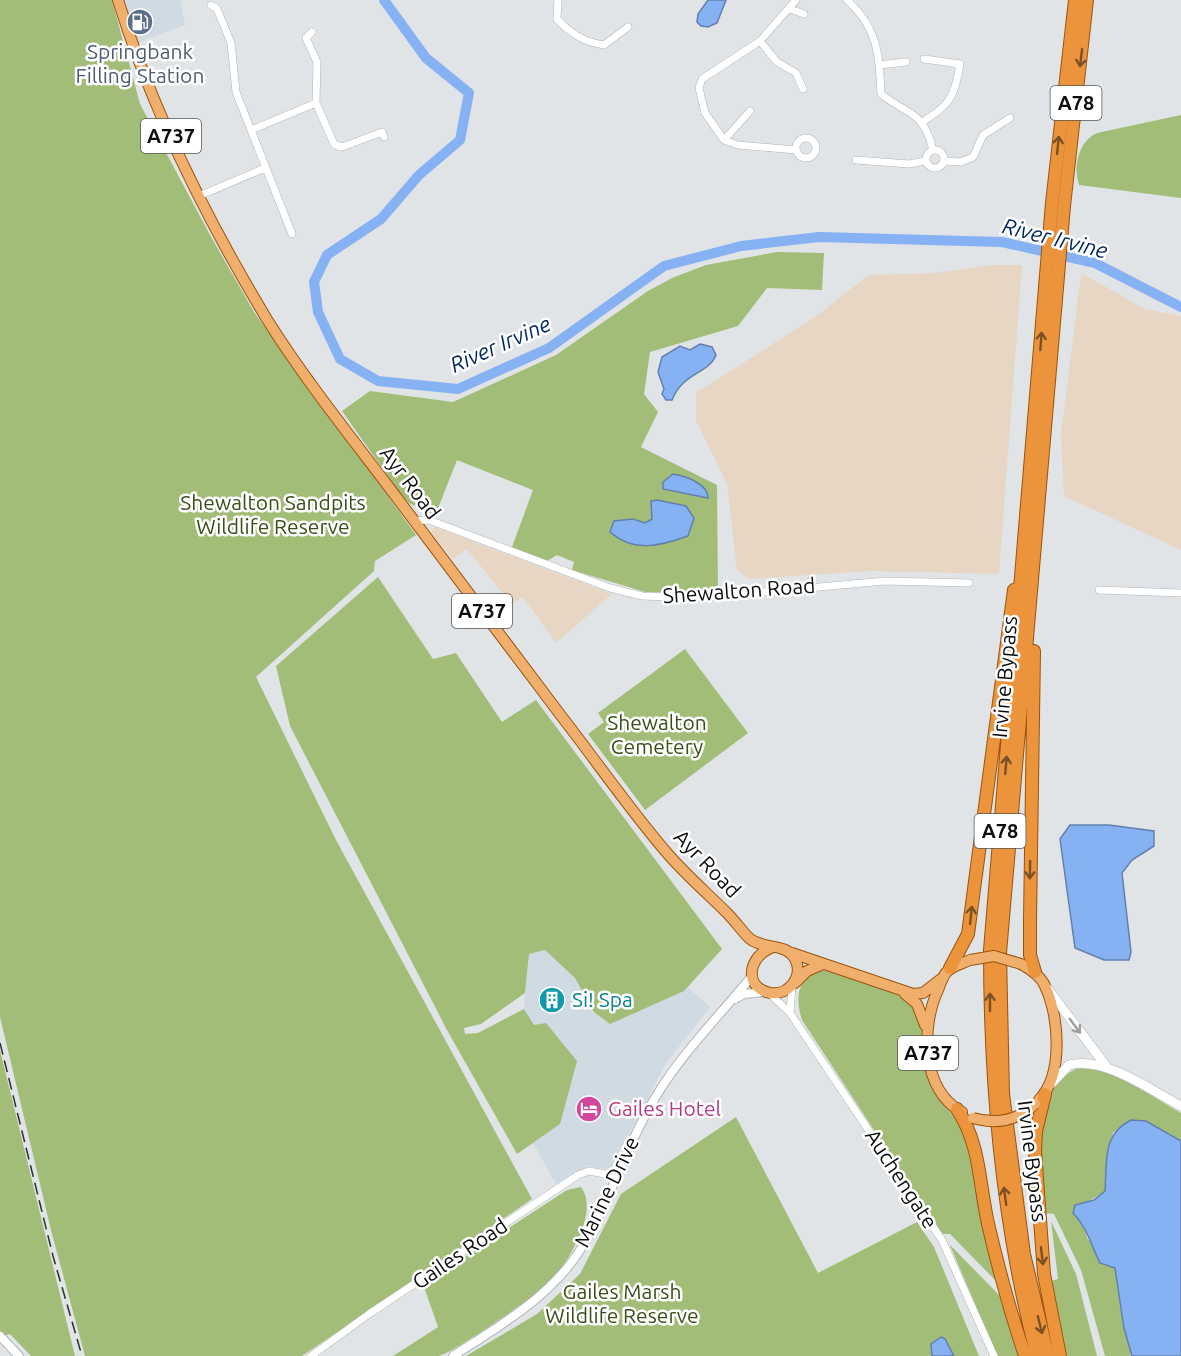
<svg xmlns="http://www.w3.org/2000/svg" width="1181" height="1356" viewBox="0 0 1181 1356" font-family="Ubuntu,sans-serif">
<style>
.built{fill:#d0dae2}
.industrial{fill:#e8d6c5}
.green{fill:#a2bd78}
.water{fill:#86b1f3;stroke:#6180ae;stroke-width:1.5}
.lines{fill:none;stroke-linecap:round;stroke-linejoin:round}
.river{stroke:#86b1f3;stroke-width:10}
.minor-casing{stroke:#b1b5b8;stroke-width:8}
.tertiary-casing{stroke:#b1b5b8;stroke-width:10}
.secondary-casing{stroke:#b1b5b8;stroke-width:10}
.primary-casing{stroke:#9b530c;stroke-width:12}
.trunk-casing{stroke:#9b530c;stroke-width:14}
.minor{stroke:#fff;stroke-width:7}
.tertiary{stroke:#fff;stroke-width:8}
.secondary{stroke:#fff;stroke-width:9}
.primary{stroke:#f1af6d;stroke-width:10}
.trunk{stroke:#ec943c;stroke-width:12}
.rail{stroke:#2c2e2f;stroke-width:1.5;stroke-dasharray:12 6;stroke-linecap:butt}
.primary-bridge-casing{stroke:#9b530c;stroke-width:12;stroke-linecap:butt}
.primary-bridge{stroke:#f1af6d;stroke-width:10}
.oneway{stroke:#7c5025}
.oneway2{stroke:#9e9e9f}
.labels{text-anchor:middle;stroke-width:5;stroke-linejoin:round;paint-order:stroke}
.shield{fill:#fff;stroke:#555656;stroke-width:1.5}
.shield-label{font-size:20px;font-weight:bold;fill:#0c0d0e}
.service-label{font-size:21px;fill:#4e5e75;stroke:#fff}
.street-label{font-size:21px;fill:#0c0d0e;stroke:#fff}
.park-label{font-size:21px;fill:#3b4e17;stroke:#fff}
.culture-label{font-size:21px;fill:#0d838f;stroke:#fff;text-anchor:start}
.hotel-label{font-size:21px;fill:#b23c85;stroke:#fff;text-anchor:start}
.water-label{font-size:22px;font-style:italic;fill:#00265e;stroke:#fff}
</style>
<rect width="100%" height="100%" fill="#e0e4e7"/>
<path class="built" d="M123,0H180L185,25L136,43Z
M545,950L575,978L594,1012L610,1023L683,991L687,987L710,1007L666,1063L610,1170L589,1166L556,1184L533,1143L560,1124L534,1025L524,1009L529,954Z"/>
<path class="industrial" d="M991,265H1022L999,574L872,571L750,579L737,570L727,484L696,421V393L815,317L869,275L935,273Z
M1081,273L1145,309L1181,316V550L1064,496L1061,433Z
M435,527L612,594L556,643L523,597L511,604L467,549L453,559L431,532Z"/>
<path class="green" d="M0,0H112L140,104L210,235L254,312L416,535L375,561L374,571L256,677L336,840L532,1199L302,1356H85L52,1234L0,1017Z
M1181,115V198L1079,185C1073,166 1078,142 1097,133Z
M777,252L824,253L822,290L767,288L738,326L650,352L644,394L658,412L641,447L717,485L718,593L645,592L572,570L574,562L557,555L547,561L512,547L533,490L457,460L435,516L409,503L399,492L342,411L370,391L453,402L556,355L648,291L672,278L706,265Z
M378,577L433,659L456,653L502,722L536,700L722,949L684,991L610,1024L594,1012L575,978L545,950L529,954L525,993L481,1024L464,1028L465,1034L478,1033L524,1009L534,1025L546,1023L577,1061L560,1124L517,1154L447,1030L290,726L276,666Z
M685,649L748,733L645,810L588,734L604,722L598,713Z
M827,970L900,996L912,1005L919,1015L929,1074L947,1108L963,1129L997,1282L950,1234H942L802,1020C794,996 798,973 827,970Z
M0,1050L75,1356H31L10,1334L0,1337Z
M1079,1067C1111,1067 1153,1097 1181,1113V1141L1146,1121L1123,1124L1113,1133L1109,1146L1105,1191C1093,1200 1083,1202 1073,1213L1085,1226L1087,1238L1115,1268L1131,1356H1105L1081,1270L1054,1214L1044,1213C1039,1165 1026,1093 1079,1067Z
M736,1117L818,1273L917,1222L934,1247L979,1356H466L537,1314L580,1274L621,1194Z
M581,1187C599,1211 570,1258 554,1278C543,1291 455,1352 439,1356C426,1356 407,1356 393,1356L438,1327L423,1284L567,1190Z
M1051,1221L1076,1274L1097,1356H1066L1051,1281L1058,1279Z
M950,1245L1000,1296L1018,1356H997Z"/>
<path class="water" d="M708,0H726L717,23L708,27L701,26L697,22L698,14Z
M700,344L712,347L716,355C709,374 683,372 672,400H666L662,394L664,389L658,372L662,357L680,346L690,350Z
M673,474C686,476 708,484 708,498L663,489V482Z
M657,500L686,506L694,518L688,536C660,546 634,553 610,532L614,521L633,519L645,523L652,519L651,501Z
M1070,825H1109L1154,831V846L1132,860L1122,873L1131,952L1129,960H1104L1075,948L1060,839Z
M1131,1120L1146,1121L1181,1141V1356H1132L1124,1328L1115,1268L1100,1263C1091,1245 1087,1227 1073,1213L1075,1205L1094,1200L1105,1191C1107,1162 1102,1134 1131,1120Z
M941,1337L945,1339L954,1356H932L931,1344Z"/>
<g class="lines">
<path class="river" d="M384,0L426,58L469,93L460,140L419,175L381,219L327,255L314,282L318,312L340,359L378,381L458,389L549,348L664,266L741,246L819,237L1002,242L1095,263L1181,307"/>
<defs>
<path id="minor" d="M558,0L557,19C571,34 584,42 604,45L628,27
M847,0C878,28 879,54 881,94C909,116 923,110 933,150
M211,5L217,9L231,43L236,92L292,234
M790,9L804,14
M312,32L306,38L317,62L316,103L334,144L340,147L345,146L382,132L384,137
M760,41L777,62L796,73L803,89
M879,65L906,62
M922,122C949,106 955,97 960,64L924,59
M251,130L316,103
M796 148a10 10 0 1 1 20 0a10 10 0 1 1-20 0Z
M724,140L750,111
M926 159a9 9 0 1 1 18 0a9 9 0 1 1-18 0Z
M796,150L738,145L724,140L705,113L699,88L702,79L760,41L796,0
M856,160L909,164L925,161
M944,161L961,162L973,157L983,135L1010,118
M199,196L265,168
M414,521L429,520L610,588L642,596L699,598L885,581L969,583
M1099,590L1181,593
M769,993L790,1013L942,1240L994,1356
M790,1013L792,986
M311,1356L369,1314L578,1175L589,1171L616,1176"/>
<path id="tertiary" d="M735,999L744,994L765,992
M0,1336L19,1356
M453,1356C501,1325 554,1295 584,1244C612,1196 628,1141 658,1093C684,1051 721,1014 752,976"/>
<path id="secondary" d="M1048,989L1106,1066
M1051,1084L1069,1065C1105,1056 1150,1090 1181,1106"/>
<path id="primary" d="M118,0C153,113 207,220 268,321C304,378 347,432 388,486C446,563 504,640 562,717C597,762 630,810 667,853C685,874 707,893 727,913C735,921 741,930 749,938C762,950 786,942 795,959C804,976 789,996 770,993C742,987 749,955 773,947
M792,953L913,994L923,993L941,979
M1021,964C1030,969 1041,976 1045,986C1059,1017 1064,1074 1039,1100
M795,983L807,971L821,965
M905,994L917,1004L925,1025
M962,1112C921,1090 921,1026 938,990C941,983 943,974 949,970C955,965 964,963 970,960"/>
<path id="trunk" d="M1034,651L1030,920V955L1035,972
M950,968L968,934L1014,590
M1045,1094L1036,1131L1035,1151L1044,1274L1060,1356
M957,1109C981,1144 979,1187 989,1228C999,1271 1011,1314 1025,1356
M1037,1356C1002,1224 990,1087 990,950L1052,203L1075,0
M1048,1356L1024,1254L1003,1094L1000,953L1064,206L1087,0"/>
</defs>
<use href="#minor" class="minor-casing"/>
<use href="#tertiary" class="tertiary-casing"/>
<use href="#secondary" class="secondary-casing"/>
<use href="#primary" class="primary-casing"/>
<use href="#trunk" class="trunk-casing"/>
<use href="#minor" class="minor"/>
<use href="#tertiary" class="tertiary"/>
<use href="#secondary" class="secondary"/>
<use href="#primary" class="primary"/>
<use href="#trunk" class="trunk"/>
<path class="rail" d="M0,1043L53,1256L82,1356"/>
<defs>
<path id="primary-bridge" d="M970,960L994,956L1021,964
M973,1118C997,1125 1017,1121 1035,1104"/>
</defs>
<use href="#primary-bridge" class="primary-bridge-casing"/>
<use href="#primary-bridge" class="primary-bridge"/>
</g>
<defs><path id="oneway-shaft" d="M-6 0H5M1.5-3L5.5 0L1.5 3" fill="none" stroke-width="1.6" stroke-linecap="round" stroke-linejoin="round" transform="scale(1.5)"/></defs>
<g class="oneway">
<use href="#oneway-shaft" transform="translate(1081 58) rotate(97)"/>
<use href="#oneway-shaft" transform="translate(1058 145) rotate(-84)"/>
<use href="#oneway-shaft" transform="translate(1041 341) rotate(-86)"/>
<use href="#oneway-shaft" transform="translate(1006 765) rotate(-85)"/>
<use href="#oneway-shaft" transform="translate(1030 870) rotate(91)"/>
<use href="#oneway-shaft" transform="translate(971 915) rotate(-84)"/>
<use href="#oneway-shaft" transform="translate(990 1002) rotate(-90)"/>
<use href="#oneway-shaft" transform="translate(1005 1196) rotate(-98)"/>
<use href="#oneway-shaft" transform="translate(1042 1256) rotate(83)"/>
<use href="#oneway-shaft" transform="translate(1040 1325) rotate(76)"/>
</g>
<use class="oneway2" href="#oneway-shaft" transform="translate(1075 1026) rotate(54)"/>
<defs>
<symbol id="fuel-disc" viewBox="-11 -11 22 22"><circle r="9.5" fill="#5c6f8a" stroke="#fff"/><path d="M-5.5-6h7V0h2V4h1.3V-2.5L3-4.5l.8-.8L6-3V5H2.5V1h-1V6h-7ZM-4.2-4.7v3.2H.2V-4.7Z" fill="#fff"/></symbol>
<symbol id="building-disc" viewBox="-11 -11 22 22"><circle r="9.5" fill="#0f9aa8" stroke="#fff"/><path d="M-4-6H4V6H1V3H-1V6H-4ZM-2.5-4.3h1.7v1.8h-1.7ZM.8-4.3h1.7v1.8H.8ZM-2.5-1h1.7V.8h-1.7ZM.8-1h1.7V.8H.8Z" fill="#fff"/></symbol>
<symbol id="hotel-disc" viewBox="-11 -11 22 22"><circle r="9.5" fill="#d1479c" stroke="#fff"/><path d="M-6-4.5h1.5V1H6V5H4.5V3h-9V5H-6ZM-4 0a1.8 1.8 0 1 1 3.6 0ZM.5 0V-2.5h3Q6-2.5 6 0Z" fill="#fff"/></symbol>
</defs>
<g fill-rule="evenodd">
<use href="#fuel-disc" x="125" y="7" width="30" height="30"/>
<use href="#building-disc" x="537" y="985" width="30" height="30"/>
<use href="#hotel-disc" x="574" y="1094" width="30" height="30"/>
</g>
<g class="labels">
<g class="shield">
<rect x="1050.5" y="86" width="51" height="34" rx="4.5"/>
<rect x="141" y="119" width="60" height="34" rx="4.5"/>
<rect x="452" y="594" width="60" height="34" rx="4.5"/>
<rect x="974.5" y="814" width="51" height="34" rx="4.5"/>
<rect x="898" y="1036" width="60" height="34" rx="4.5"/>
</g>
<g class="shield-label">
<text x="1076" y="110">A78</text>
<text x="171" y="143">A737</text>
<text x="482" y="618">A737</text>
<text x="1000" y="838">A78</text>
<text x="928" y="1060">A737</text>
</g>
<g class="service-label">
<text x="140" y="59">Springbank<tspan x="140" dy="24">Filling Station</tspan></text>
</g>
<g class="street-label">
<text transform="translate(410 483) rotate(53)" y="7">Ayr Road</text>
<text transform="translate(739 591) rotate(-4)" y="7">Shewalton Road</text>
<text transform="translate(1005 677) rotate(-85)" y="7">Irvine Bypass</text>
<text transform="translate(707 864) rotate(46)" y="7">Ayr Road</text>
<text transform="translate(1032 1161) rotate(83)" y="7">Irvine Bypass</text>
<text transform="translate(901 1179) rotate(57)" y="7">Auchengate</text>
<text transform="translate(607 1192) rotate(-64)" y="7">Marine Drive</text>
<text transform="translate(460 1254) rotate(-34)" y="7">Gailes Road</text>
</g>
<g class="park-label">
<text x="273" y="510">Shewalton Sandpits<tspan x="273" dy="24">Wildlife Reserve</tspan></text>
<text x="657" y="730">Shewalton<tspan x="657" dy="24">Cemetery</tspan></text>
<text x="622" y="1299">Gailes Marsh<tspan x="622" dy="24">Wildlife Reserve</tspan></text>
</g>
<g class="culture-label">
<text x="572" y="1007">Si! Spa</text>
</g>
<g class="hotel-label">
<text x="608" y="1116">Gailes Hotel</text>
</g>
<g class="water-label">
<text transform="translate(1055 238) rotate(14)" y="8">River Irvine</text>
<text transform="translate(500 344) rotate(-24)" y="8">River Irvine</text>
</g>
</g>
</svg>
